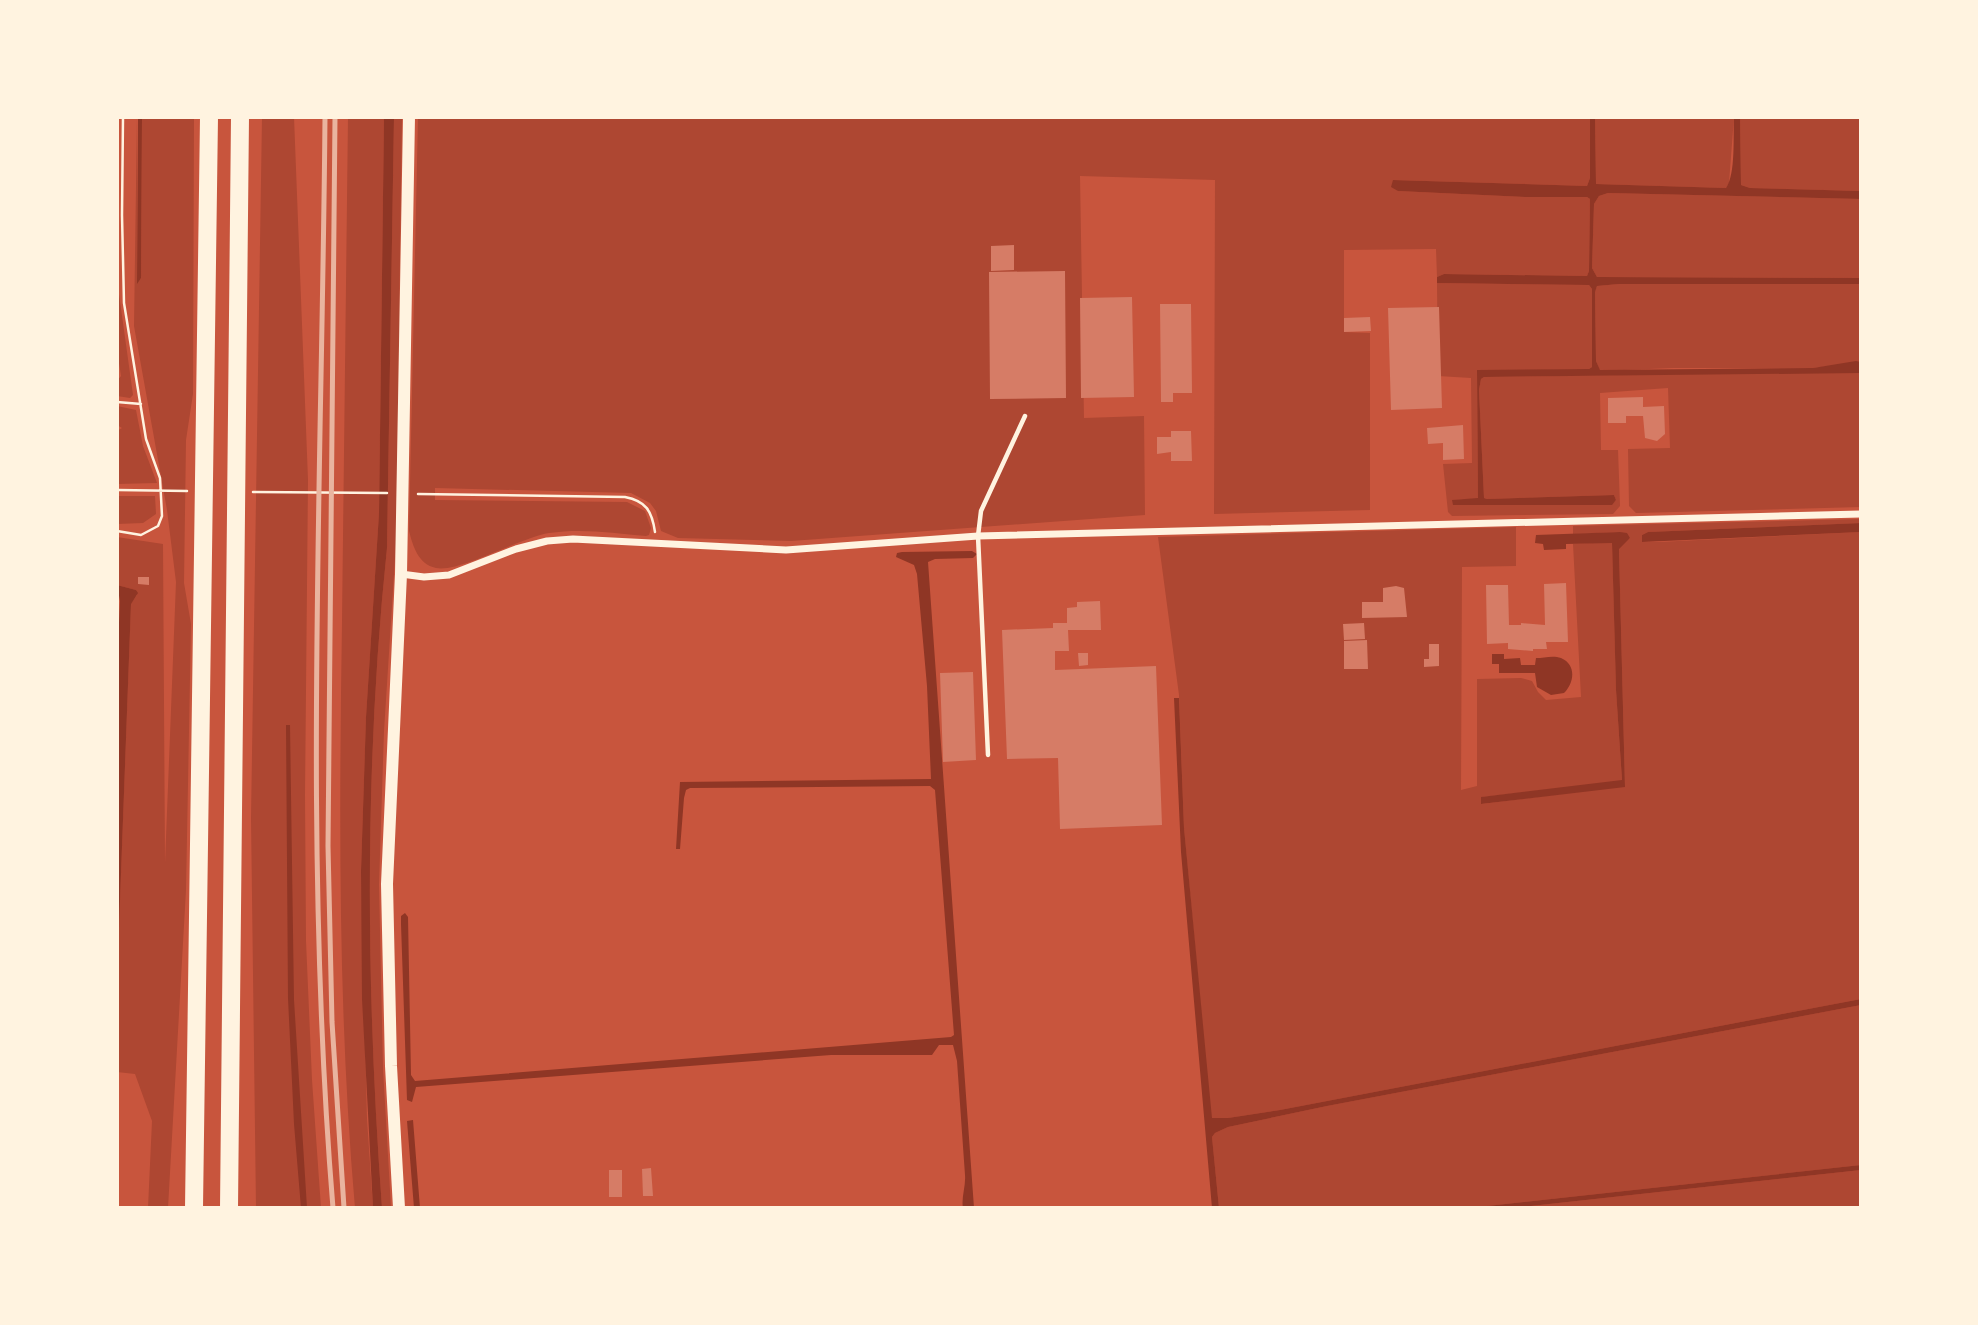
<svg xmlns="http://www.w3.org/2000/svg" width="1978" height="1325" viewBox="0 0 1978 1325" font-family="'Nunito Sans',sans-serif">
<style>
.green{fill:#ae4732}
.water{fill:#8f3625}
.building{fill:#d67c66}
.lines{fill:none;stroke-linecap:round;stroke-linejoin:round}
.path{stroke:#fff3e0;stroke-width:2.5}
.service{stroke:#fff3e0;stroke-width:4.5}
.minor{stroke:#fff3e0;stroke-width:7}
.tertiary{stroke:#fff3e0;stroke-width:12}
.motorway{stroke:#fff3e0;stroke-width:18}
.rail{stroke:#e9b49f;stroke-width:5}
</style>
<rect width="100%" height="100%" fill="#c8553d"/>
<path class="green" d="M137,117V282L141,278L142,117H194L193,394L186,440L184,583L191,624L186,890L168,1208H148L152,1121L135,1074L117,1072V982L131,603L137,595L136,590L117,585V537L163,544L165,863L176,582L167,510L134,326Z
M262,117H294L308,480L305,795L306,941L312,1080L321,1208H256L251,818Z
M348,117H384L379,513L366,717L361,871L367,1119L373,1208H355C338,1013 339,817 342,622C344,453 346,285 348,117Z
M394,117H402L396,543L384,731L379,885L383,1069L391,1208H382C366,989 364,767 387,548Z
M418,117H1590V178L1587,186L1393,180L1398,191L1525,197H1587L1590,199L1589,271L1587,276L1444,274L1437,277L1436,249L1344,250V332L1370,333V510L1214,514L1215,180L1080,176L1084,418L1144,416L1145,515L791,541L678,538L661,531L656,511L650,503L631,493L435,488V500L627,502L645,511L651,528L649,535L646,536C614,533 581,528 549,533C519,538 459,573 436,568C418,564 413,546 409,531Z
M1595,117H1734L1729,183L1726,188L1596,184Z
M1740,117H1861V191L1750,188L1741,185Z
M117,124L119,134L118,287L133,395L130,398L117,396V381L121,376L117,350Z
M1608,193L1861,199V278L1597,277L1592,268L1594,204L1599,196Z
M1437,283L1589,285L1592,289V367L1589,369L1477,371L1478,499L1453,500V505H1611L1616,500L1614,495L1487,499L1484,498L1479,390L1481,379L1484,377L1838,372L1861,373V507L1636,513L1629,506L1628,449L1670,448L1668,388L1600,393L1601,450H1618L1620,506L1613,514L1452,516L1448,512L1443,464L1472,463L1471,378L1438,376Z
M1619,284H1861V362L1813,368H1673L1600,371L1596,361L1595,291L1597,286Z
M117,406L136,410L143,446L157,483L117,484V431L122,428L117,425Z
M117,496H155L156,514L143,523L117,524Z
M1861,519V523L1648,532L1642,535L1643,542H1658L1861,532V999L1280,1110L1228,1118H1211L1184,828L1179,695L1158,537L1516,527V566L1462,567L1461,790L1477,786V679L1521,678L1532,681L1538,692L1546,700L1581,697L1573,544L1612,542L1616,690L1622,781L1482,797V804L1625,786L1619,548L1630,538L1620,532L1573,534V526Z
M1861,1005V1165L1469,1208H1219L1212,1137L1215,1133L1228,1127L1327,1106Z
M1861,1170V1208H1512Z"/>
<path class="water" d="M138,117H142L141,278L137,284Z
M384,117H394L387,548C364,767 366,989 382,1208H373L362,999L361,871L366,717L379,513Z
M1590,117H1595L1596,184L1726,188C1736,174 1733,135 1734,117H1740L1741,185L1750,188L1861,191V199L1608,193L1599,196L1594,204L1592,268L1597,277L1861,278V284H1619L1597,286L1595,292L1596,361L1600,370L1813,368L1856,361L1861,362V373L1484,377L1481,379L1479,390L1484,498L1487,499L1614,495L1616,500L1612,505H1453L1452,500L1478,498L1477,370L1589,369L1592,367V289L1589,285L1437,283V277L1444,274L1587,276L1589,271L1590,199L1587,197H1525L1398,191L1391,187L1393,180L1587,186L1590,178Z
M1861,523V532L1642,542V535L1648,532Z
M1620,532L1627,533L1630,538L1619,549L1625,787L1481,804V797L1622,780L1616,690L1612,543L1566,544V549L1544,550L1543,544L1535,543L1536,535Z
M902,552L972,551L977,554L973,558L935,559L928,562L974,1208H963C961,1198 966,1186 965,1175L957,1061L953,1045H939L932,1055H831L416,1087L412,1102L407,1100L401,924V916L405,913L408,917L411,1075L415,1081L951,1037L954,1035L935,790L930,786L690,788L686,790L684,798L680,849H676L680,782L931,779L927,686L917,574L914,565L896,557L897,553Z
M117,585L136,590L138,593L131,604L117,982V667L120,601Z
M1492,654H1504V659L1520,658L1521,665H1535L1536,658C1544,658 1553,655 1561,658C1577,665 1574,683 1564,693L1551,695L1537,687L1535,673H1499V664H1492Z
M1174,698H1179L1184,828L1212,1118H1228L1280,1110L1861,999V1005L1327,1106L1228,1127L1215,1133L1212,1137L1219,1208H1212L1181,852Z
M286,725H290L294,1000L307,1208H301L294,1124L288,998Z
M413,1120L420,1208H414L407,1121Z
M1861,1165V1170L1512,1208H1469Z"/>
<path class="building" d="M1014,245V270L991,271V246Z
M1065,271L1066,398L990,399L989,272Z
M1132,297L1134,397L1081,398L1080,298Z
M1160,304H1191L1192,393H1173V402H1161Z
M1439,307L1442,408L1391,410L1388,308Z
M1370,317L1371,331L1344,332V318Z
M1643,397V407L1664,406L1665,434L1657,441L1645,438L1643,416H1626V423H1608V398Z
M1463,425L1464,459L1443,460V443L1428,444L1427,428Z
M1171,431H1191L1192,461H1171V452L1157,454V437H1171Z
M138,577H149V585L138,584Z
M1566,583L1568,642H1546L1547,649H1533V651L1508,649V643L1487,644L1486,585H1508L1509,625H1521V623L1545,625L1544,584Z
M1396,586L1404,588L1407,617L1362,618V602H1383V588Z
M1100,601L1101,630H1068L1069,651H1055V670L1156,666L1162,825L1060,829L1058,758L1007,759L1002,630L1053,628V623H1067V608L1077,607V602Z
M1364,623L1365,639L1344,640L1343,624Z
M1367,640L1368,669H1344V641Z
M1429,644H1439V666L1424,667V659H1429Z
M1078,653H1088V665L1079,666Z
M973,672L976,760L943,762L940,673Z
M651,1168L653,1196H643L642,1169Z
M609,1170H622V1197H609Z"/>
<g class="lines">
<path class="path" d="M117,402L141,404
M117,490L187,491
M253,492L387,493
M418,494L625,497C646,501 652,511 655,532
M117,531L141,535L158,526L162,516L160,478L146,439L124,303L122,215L123,117"/>
<path class="service" d="M988,755L978,536L981,511L1025,416"/>
<path class="minor" d="M401,574L424,577L449,575L516,549L547,541L573,539L786,550L978,536L1861,514"/>
<path class="tertiary" d="M399,1208L391,1066L387,884L401,574L409,117"/>
<path class="motorway" d="M194,1208L209,117
M229,1208L240,117"/>
<path class="rail" d="M325,117C322,480 303,845 333,1208
M335,117L328,846L332,1022L344,1208"/>
</g>
<rect width="1978" height="1325" fill="none" stroke="#fff3e0" stroke-width="238"/>
</svg>
